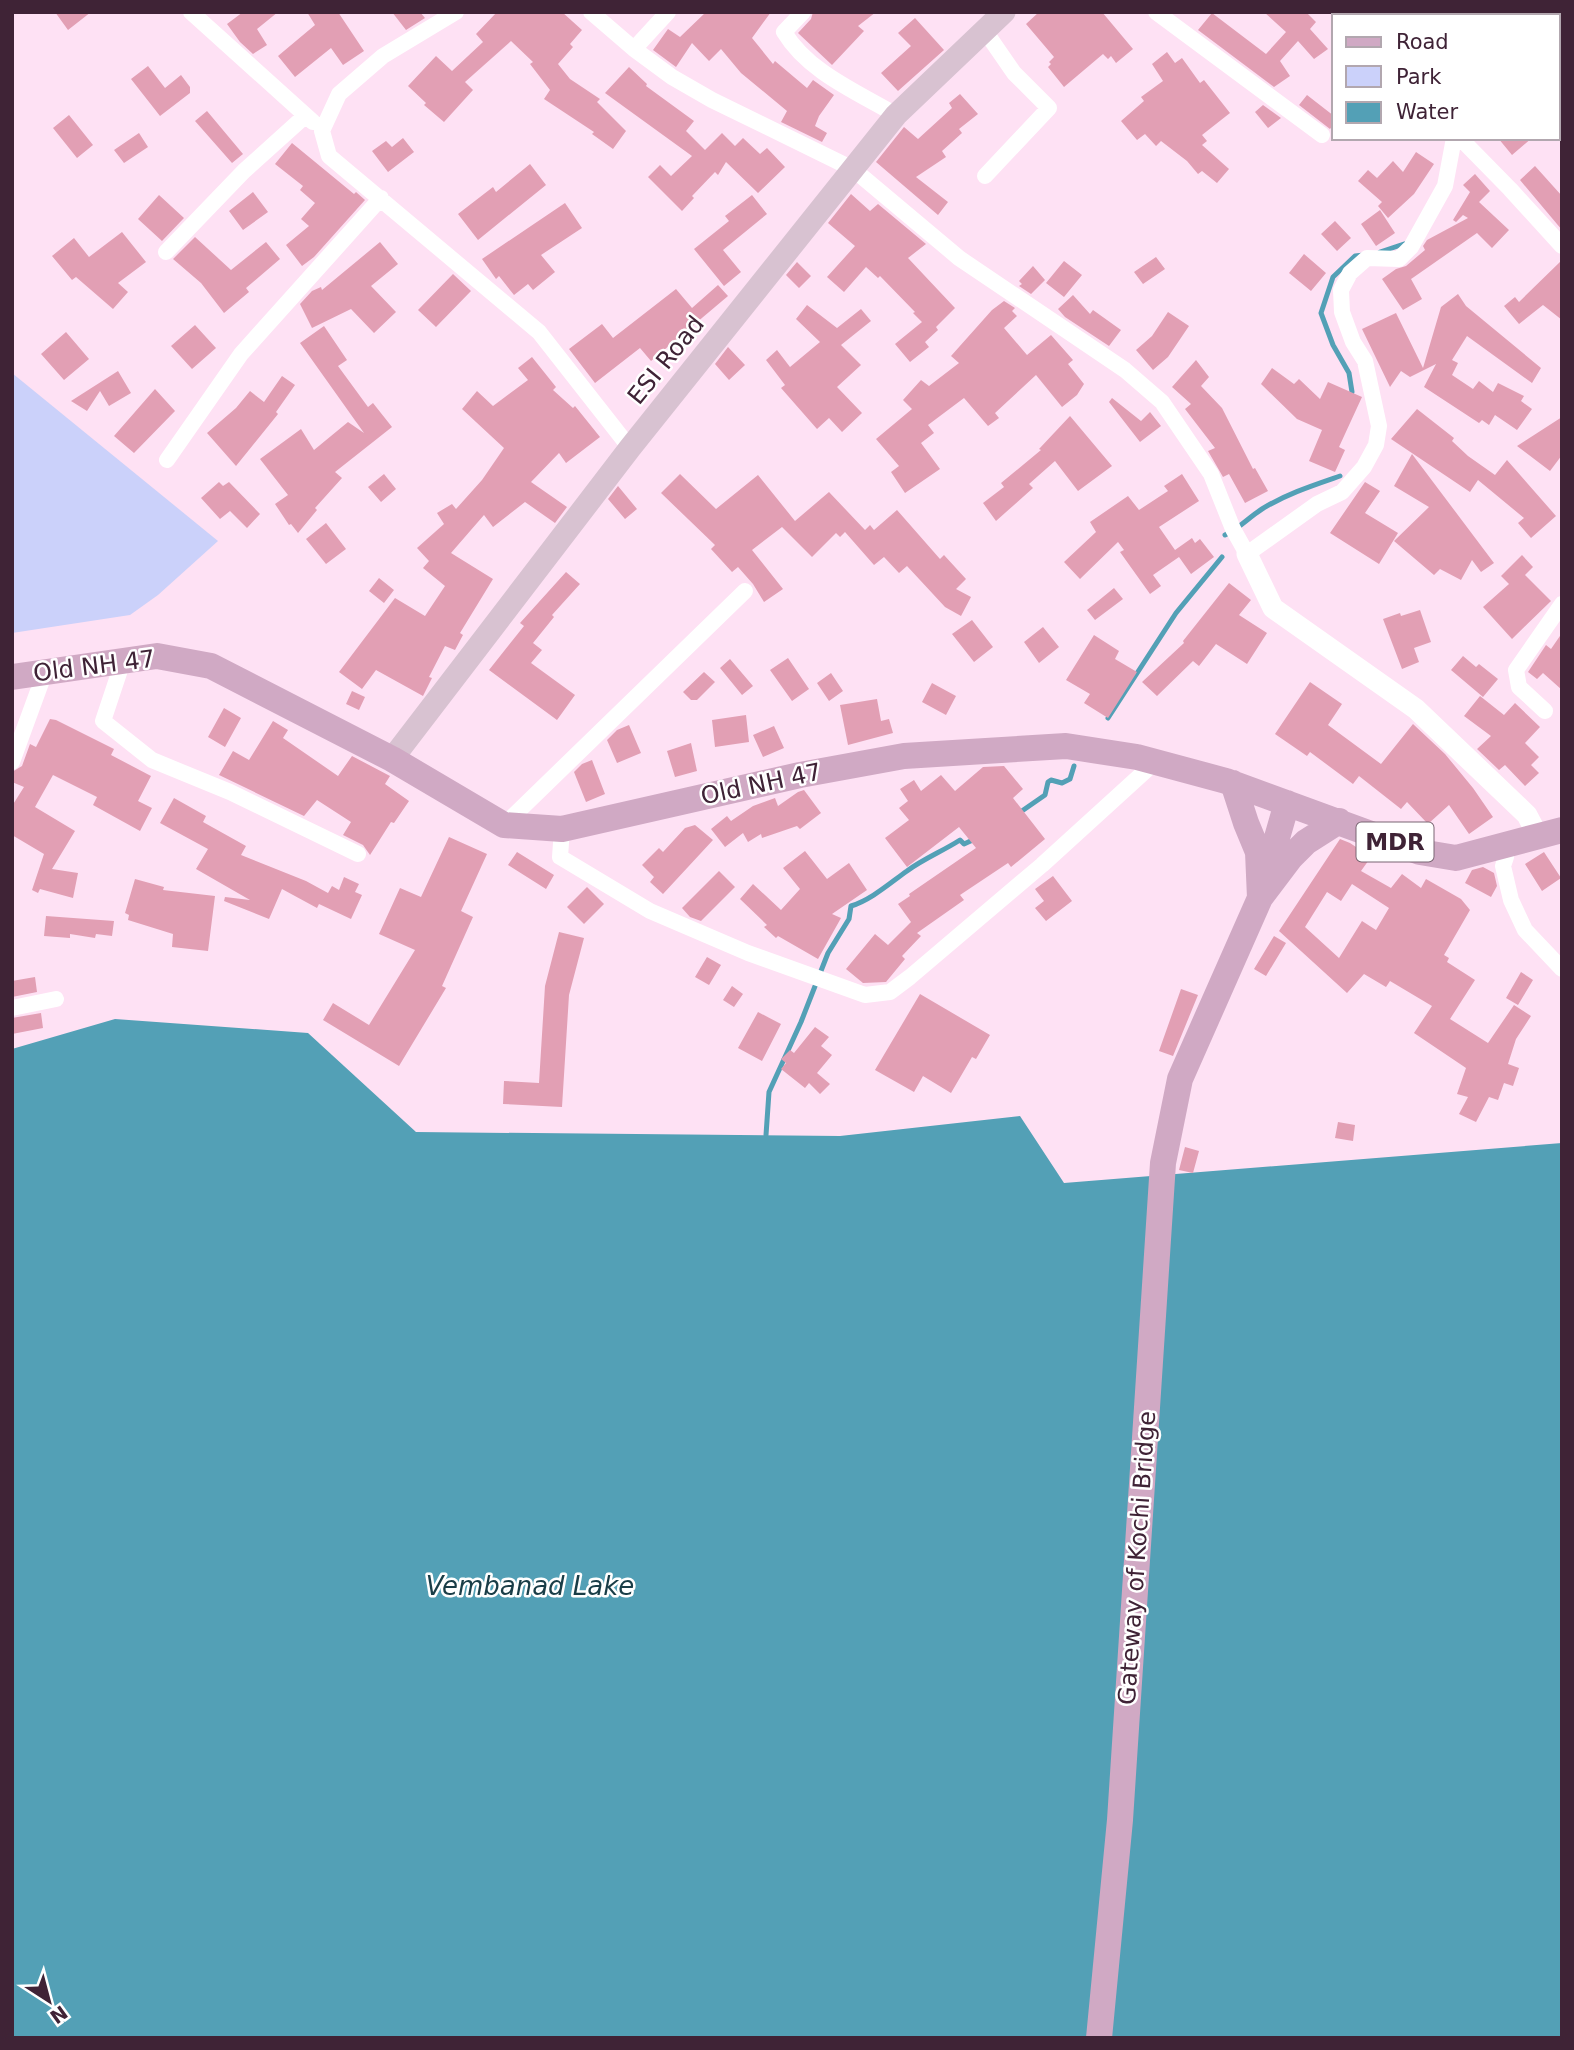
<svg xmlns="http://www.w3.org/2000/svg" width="1574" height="2050" viewBox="0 0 1574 2050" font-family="'DejaVu Sans',sans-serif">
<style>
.green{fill:#cbd1fa}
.water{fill:#53a0b6}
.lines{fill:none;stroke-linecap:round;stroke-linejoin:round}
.stream{stroke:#53a0b6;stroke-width:5}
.building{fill:#e29fb4;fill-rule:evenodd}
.minor{stroke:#fff;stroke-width:16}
.tertiary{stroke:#fff;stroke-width:21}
.secondary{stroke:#d8c2d1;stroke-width:23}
.primary{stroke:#d0a9c4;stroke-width:26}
.labels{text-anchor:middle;stroke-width:5;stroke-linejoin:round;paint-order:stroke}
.shield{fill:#fff;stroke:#796572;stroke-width:2}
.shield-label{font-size:23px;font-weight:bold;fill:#3f2336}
.street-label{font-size:24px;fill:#3f2336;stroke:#fff}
.water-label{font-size:26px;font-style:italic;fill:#193d47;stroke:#fff}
</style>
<rect width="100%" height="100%" fill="#fee1f4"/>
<path class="green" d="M12,373L218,541L158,595L130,615L12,633Z"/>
<path class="water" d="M115,1019L308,1033L416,1132L840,1136L1020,1116L1064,1183L1562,1143V2038H12V1049Z"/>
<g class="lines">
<path class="stream" d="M1380,252L1407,243
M1352,392L1349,373L1333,345L1321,313L1333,277L1355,256L1364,255
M1225,535C1240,528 1249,517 1262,509C1286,494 1314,485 1340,476
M1108,718L1176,613L1222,557
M1019,813L1045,795L1048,782L1051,780L1062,783L1070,779L1074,766
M766,1135L769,1092L801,1022L828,953L849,919L851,906C871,900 890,883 907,871C923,859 943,851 960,840L964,844L975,839"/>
</g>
<path class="building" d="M55,12H91L68,30Z
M243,12H278L257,29L267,45L253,54L240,42L227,24Z
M307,12H338L364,51L343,65L331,48L295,77L278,56L315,25Z
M392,12H420L425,18L406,30Z
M497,12H562L582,30L570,44L573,47L558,64L570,79L600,99L597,102L626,131L613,149L592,134L594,132L544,99L550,90L530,64L533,62L511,41L465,82L473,90L444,122L424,105L426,103L408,86L436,56L452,71L483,42L476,34Z
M706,12H771L752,38L773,64L775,61L807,88L813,80L834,95L819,116L815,126L827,133L822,142L781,122L787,111L741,73L721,49L709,61L692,43L676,67L653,50L668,29L680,37Z
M813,12H876L858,26L864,31L832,65L798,33L811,19Z
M1039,12H1102L1133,49L1116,63L1111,56L1108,59L1103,54L1064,87L1048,67L1051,64L1049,62L1054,57L1026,24Z
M1264,12H1306L1316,22L1310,29L1328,49L1314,59L1298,41L1280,61L1290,76L1274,87L1198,30L1212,13L1266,54L1286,32Z
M915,18L944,50L898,91L881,73L911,46L898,33Z
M1167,52L1175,63L1182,58L1200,83L1204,80L1230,113L1202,135L1207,141L1202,145L1229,169L1217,183L1202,171L1198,174L1187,161L1161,141L1156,146L1145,134L1137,140L1121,121L1144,101L1141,97L1163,81L1152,64Z
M148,66L165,88L181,75L190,87V93L160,116L131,79Z
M629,67L647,84L646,86L694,121L686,131L705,150L722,133L735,146L743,138L760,154L767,148L785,167L758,193L726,162L718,175L715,172L692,196L694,198L682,211L648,177L660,165L671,176L692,156L605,93Z
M960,94L978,114L959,129L962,133L942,151L946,157L916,177L948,202L938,215L876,162L904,127L918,139L952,108L949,103Z
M1307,95L1334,116V124L1330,129L1299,105Z
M1263,105L1281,118L1268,128L1255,112Z
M207,111L243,154L232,163L195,121Z
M69,115L93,145L77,158L53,128Z
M139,133L148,147L124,163L114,150Z
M403,138L414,152L388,172L372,151L386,141L392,147Z
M1498,138H1532L1512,155Z
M292,143L354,194L356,192L365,200L314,257L302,266L286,245L309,226L301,219L315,203L300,190L303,186L275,164Z
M1416,152L1434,164L1414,194L1388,218L1378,206L1382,202L1358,181L1368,170L1377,178L1393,161L1403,172Z
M530,164L546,185L478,240L458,214L493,187L496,192Z
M1535,166L1562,196V230L1520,180Z
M1475,174L1490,191L1479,202L1509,230L1492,248L1477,233L1414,277L1411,279L1422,299L1403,310L1382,279L1396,269L1406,266L1425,250L1423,246L1427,240L1468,218L1463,215L1456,222L1453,220L1470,192L1463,185Z
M253,192L268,212L243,230L229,211Z
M851,194L870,211L878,204L926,244L908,258L955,308L936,327L938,330L925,342L929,347L910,362L895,344L922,322L913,313L915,312L880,276L878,278L866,267L844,292L827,277L855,246L828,223Z
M159,195L184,218L162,241L138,219Z
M752,195L767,214L723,250L741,272L724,286L694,249L729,221L725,216Z
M565,203L582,228L541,255L555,272L533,290L528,284L514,295L499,276L496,279L482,259Z
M1380,210L1395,233L1376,246L1361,224Z
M1335,221L1351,238L1337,251L1321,234Z
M122,232L146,262L118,283L128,292L113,309L76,277L72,280L52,256L74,238L89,257Z
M195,237L231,270L266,242L280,259L246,288L249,292L224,313L201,283L173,259Z
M380,242L398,264L371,286L396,312L374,333L351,309L312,328L300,304L312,291L321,287L322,290Z
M1304,254L1326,273L1311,291L1289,273Z
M1156,257L1165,269L1143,284L1134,272Z
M1562,260V320L1543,305L1519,324L1504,306L1515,297L1519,302Z
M1064,261L1082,275L1064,297L1046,283Z
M797,262L811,276L799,288L786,275Z
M1033,266L1045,280L1031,294L1019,286L1022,284L1019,281Z
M453,274L471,291L436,327L418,310Z
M718,285L728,296L651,361L640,348L595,383L569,349L602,324L613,338L676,289L692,308Z
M1458,294L1466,306L1541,368L1532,383L1467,336L1452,360L1458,363L1452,375L1473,389L1479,381L1493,392L1498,383L1524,396L1521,401L1532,409L1517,430L1495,415L1489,425L1482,420L1479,423L1424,387L1436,364L1410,377L1401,371L1390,387L1362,329L1396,313L1423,368L1441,307Z
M1073,295L1090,314L1093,310L1121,330L1109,346L1065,317L1058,309Z
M1004,301L1015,308L1012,311L1017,316L1004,328L1027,355L1051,335L1073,360L1068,364L1084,384L1077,395L1062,407L1036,375L995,413L999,418L988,426L964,398L928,425L934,433L921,443L940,469L905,493L891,472L899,466L876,439L912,409L903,400L921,380L929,386L959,363L951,356L992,310Z
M807,305L837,328L861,309L871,321L841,345L861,365L837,387L862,413L842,432L829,418L817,429L781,388L785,385L766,360L777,350L790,367L820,342L796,319Z
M1168,312L1189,326L1168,357L1153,370L1136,350L1152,336Z
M195,325L216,348L192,369L171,346Z
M324,326L347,360L338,366L368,407L373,403L392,427L335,472L342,478L315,508L317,510L298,533L291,524L289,525L275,504L288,495L260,459L301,429L314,450L348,422L364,433L300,343Z
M66,332L89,359L64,380L41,354Z
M728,347L745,365L729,380L715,364Z
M532,357L556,387L553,390L573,408L575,406L600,437L566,463L559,453L531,482L567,507L555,523L525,502L493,527L484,515L451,553L493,579L460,633L463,635L455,650L445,646L429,677L432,678L423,696L376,670L362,689L339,672L395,598L425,616L445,586L423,568L429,561L417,548L444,524L437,513L452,504L456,509L482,480L504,448L462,409L477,391L493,406L528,380L518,368Z
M1196,360L1209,377L1201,386L1222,408L1253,469L1255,468L1268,491L1245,503L1229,474L1223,477L1208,451L1215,448L1185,409L1191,404L1172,387Z
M1272,368L1294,384L1299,379L1320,399L1328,382L1362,397L1339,447L1345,450L1335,472L1309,461L1322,430L1297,419L1261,384Z
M118,371L131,393L109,406L100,391L87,411L71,401Z
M282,376L295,385L276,412L278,414L236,466L207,433L236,408L250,391L264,402Z
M155,389L175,411L134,453L114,436Z
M1112,398L1141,421L1150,412L1161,426L1140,442L1109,402Z
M1417,409L1454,438L1452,441L1468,456L1495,475L1507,460L1556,516L1531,538L1518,523L1524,518L1478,480L1470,492L1391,439Z
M1070,416L1112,466L1078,491L1055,461L1029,484L1033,488L996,521L983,503L1004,487L1001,483L1041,450L1039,449Z
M1562,417V455L1550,471L1517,446Z
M1412,454L1494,563L1481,572L1472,560L1461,580L1440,569L1434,575L1394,541L1429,507L1394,486Z
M384,474L396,489L381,502L368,487Z
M680,474L716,509L758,475L795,521L829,492L865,530L870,525L874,530L897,510L940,559L944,555L966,579L956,589L971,597L961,616L945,607L907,566L899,573L884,557L874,565L845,532L840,537L836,533L812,557L782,527L752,550L783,589L764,602L753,584L738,567L732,572L711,549L715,545L661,493Z
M1182,474L1199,501L1159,527L1175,550L1192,538L1195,543L1200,539L1214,557L1191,574L1179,557L1153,575L1161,586L1150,594L1120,552L1124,550L1118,542L1080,579L1064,562L1096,532L1090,522L1128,496L1139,510L1168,491L1164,486Z
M219,482L223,486L229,482L260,514L247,528L230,511L220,519L201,498Z
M1365,482L1380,491L1365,513L1398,533L1379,564L1330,533Z
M618,486L637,509L625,519L608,499Z
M326,523L346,549L326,564L306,539Z
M1522,555L1533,567L1525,575L1551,601L1512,639L1483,607L1509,584L1501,576Z
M566,572L580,584L552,615L554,617L533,643L542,650L531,663L575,695L557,720L489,670L524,626L520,623Z
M379,578L394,590L384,603L369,591Z
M1229,583L1251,600L1239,615L1267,633L1247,664L1216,644L1199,666L1193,661L1157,696L1142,682L1184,643L1183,641Z
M1114,588L1123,599L1095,620L1087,610Z
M1420,610L1431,642L1414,648L1419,662L1402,669L1383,619L1400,613L1401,616Z
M972,620L993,647L974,662L952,634Z
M1043,627L1059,647L1039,663L1024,642Z
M1562,633V690L1543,673L1537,679L1528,672L1546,645L1551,649Z
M1094,635L1119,651L1115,659L1137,672L1108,718L1084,703L1090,694L1066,680Z
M1463,656L1476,667L1479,664L1498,679L1483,697L1451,670Z
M788,658L809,689L792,701L770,670Z
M730,659L753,686L742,695L720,668Z
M704,672L715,682L697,700H691L683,692Z
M831,673L843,691L829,701L817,683Z
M1310,682L1342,704L1328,725L1381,764L1413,724L1445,754L1473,788L1493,817L1469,834L1449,805L1428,824L1407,802L1401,809L1359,776L1353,784L1310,752L1307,756L1275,734Z
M932,683L956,696L946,715L922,702Z
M352,691L365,697L359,710L346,704Z
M1480,696L1504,715L1515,703L1540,727L1525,743L1539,757L1531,765L1539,773L1525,786L1505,765L1499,770L1477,749L1491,736L1464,716Z
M877,699L881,721L889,719L893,733L848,745L840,705Z
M224,708L241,718L225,747L208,737Z
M746,715L749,742L715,747L712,720Z
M50,719L56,720L114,749L111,755L151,776L138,801L152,808L140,831L93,805L97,797L53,775L35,807L75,831L52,869L78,873L73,898L40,889L38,893L32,890L44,854L12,835V806L24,787L12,782V772L22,766L30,744L36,747Z
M273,721L288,730L283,738L338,776L352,756L390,776L385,784L409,801L394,823L391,822L370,855L363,845L343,835L351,822L317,800L304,816L219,775L233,751L249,760Z
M629,725L641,753L617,763L607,740L617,730Z
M774,726L784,748L763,757L753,735Z
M691,743L697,771L675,777L667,751Z
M592,760L605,794L586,802L574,772L582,764Z
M1004,766L1023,789L1013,798L1045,839L1011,867L1008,863L960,895L964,900L917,933L921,936L902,956L905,959L886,982L863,983L846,969L875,934L888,945L911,922L898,904L910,896L909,894L976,848L959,827L907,867L885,838L909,820L899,808L908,801L900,789L914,780L921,791L941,775L955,791L983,767Z
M804,790L821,813L800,829L797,826L762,838L761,834L748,842L743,833L725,847L711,829L727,816L731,821L753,806L775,798L778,806L798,792Z
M174,798L206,816L203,822L246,846L241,855L306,881L328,893L332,886L339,890L344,877L359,884L355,892L362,895L351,919L319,904L317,908L282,889L269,919L224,901L225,897L250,900L196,869L208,849L160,823Z
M695,825L713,840L663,894L650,882L654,877L642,865L659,848L663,852L685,828Z
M449,837L487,854L461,911L473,917L442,986L446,988L399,1066L323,1020L333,1003L369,1025L415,950L379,934L400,888L421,897Z
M1340,839L1350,843L1371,857L1361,871L1391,888L1402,874L1421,888L1426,879L1461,899L1470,910L1444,955L1449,958L1447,962L1475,980L1450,1019L1488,1043L1514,1005L1531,1016L1516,1039L1508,1064L1519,1068L1513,1086L1504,1083L1498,1100L1489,1097L1476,1122L1459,1114L1468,1097L1457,1094L1466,1068L1414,1033L1432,1006L1390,981L1386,987L1364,974L1347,993L1279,931ZM1352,884L1389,908L1376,930L1362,921L1339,958L1305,927L1327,892L1341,901Z
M805,851L827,879L849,863L867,890L832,914L841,918L818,959L778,936L776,938L764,927L767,925L740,899L753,884L781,910L800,889L783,868Z
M517,852L554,875L546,889L508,865Z
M1544,852L1561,878L1542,891L1525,864Z
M1483,867L1494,873L1497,886L1491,897L1465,883L1472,870Z
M719,871L735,887L701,921L690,917L682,908Z
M1053,876L1072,901L1046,921L1035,908L1044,901L1035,889Z
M135,879L164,887L163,890L215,896L208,951L172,947L173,934L128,920L129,915L125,913Z
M587,887L604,904L584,924L567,907Z
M46,916L114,921L112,936L96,934L95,938L70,934V938L44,936Z
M559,932L584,938L569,995L562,1107L503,1104L504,1081L539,1083L545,986Z
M1274,936L1286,943L1266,976L1254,969Z
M707,957L721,965L709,985L695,977Z
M1521,972L1533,980L1518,1005L1506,998Z
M35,977L37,992L12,997V981Z
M732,986L743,994L734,1007L723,1000Z
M1181,989L1198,995L1173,1056L1159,1051Z
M920,994L990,1035L976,1059L972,1057L951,1093L923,1076L914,1092L875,1070Z
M758,1012L781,1024L762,1061L738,1048Z
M41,1013L43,1028L12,1034V1018Z
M815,1027L829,1037L821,1046L832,1055L817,1073L830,1084L820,1094L809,1083L805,1088L781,1069L786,1063L781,1059L790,1050L794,1053Z
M1338,1122L1355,1125L1353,1141L1335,1138Z
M1185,1147L1199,1151L1193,1173L1179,1170Z"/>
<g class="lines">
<path class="minor" d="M191,12L313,122
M456,12L383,56L339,94L322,131L329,156L539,332L630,448
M591,12L634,49L672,77L712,100L853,169L959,258L1125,370L1162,402L1211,474L1233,529L1247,554L1317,504L1342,492L1364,467L1376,445L1379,426L1365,361L1353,342L1342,312L1341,290L1350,273L1367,258L1399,259L1411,247L1445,186L1454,138
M803,12L784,32C808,72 857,92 896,115
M1156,12L1322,135
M985,31L1014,73L1049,108L985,176
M1558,37L1562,30
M634,49L668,12
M1558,90L1562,92
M1460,138L1510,189L1562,246
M166,252L244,171L305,116
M167,460L241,354L381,198
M123,661L103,721L152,760L230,792L358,854
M1545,711L1519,687L1516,670L1562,604
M12,762L45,672
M504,825L745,591
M562,829L560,857L650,911L748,953L865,995L890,992L910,977L1042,865L1154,763
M1506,845V857L1503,866L1511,900L1525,930L1562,969
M12,1008L56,999"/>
<path class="tertiary" d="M1247,554L1273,608L1416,709L1527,815L1538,836"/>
<path class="secondary" d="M392,759L630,448L896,115L1004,12"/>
<path class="primary" d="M12,677L157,656L211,666L392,759L504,825L562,829L800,775L904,756L1066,746L1137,757L1226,781L1420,852L1456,858L1562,830
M1266,876L1287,803
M1260,898L1291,857L1306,842L1339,821
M1099,2038L1120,1820L1163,1163L1180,1079L1260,898L1258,852L1246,823L1233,783"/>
</g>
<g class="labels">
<rect class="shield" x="1356.5" y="822.5" width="77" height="39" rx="5"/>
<g class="shield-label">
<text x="1395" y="850">MDR</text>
</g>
<g class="street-label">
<text transform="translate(666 360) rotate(-51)" y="8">ESI Road</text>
<text transform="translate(94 666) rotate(-7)" y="8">Old NH 47</text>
<text transform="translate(761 784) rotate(-12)" y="8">Old NH 47</text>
<text transform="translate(1137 1558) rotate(-86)" y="8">Gateway of Kochi Bridge</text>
</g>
<g class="water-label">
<text x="530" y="1595">Vembanad Lake</text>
</g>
</g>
<rect width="1574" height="2050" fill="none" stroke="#3f2336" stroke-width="28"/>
<rect x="1332" y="14" width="228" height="126" fill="#ffffff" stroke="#b2a7af" stroke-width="2"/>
<rect x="1346" y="37" width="35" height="10" fill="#d0a9c4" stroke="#b2a7af" stroke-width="2"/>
<text x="1396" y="49" font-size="21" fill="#3f2336">Road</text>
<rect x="1346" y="66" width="35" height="21" fill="#cbd1fa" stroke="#b2a7af" stroke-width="2"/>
<text x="1396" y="84" font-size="21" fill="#3f2336">Park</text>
<rect x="1346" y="102" width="35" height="21" fill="#53a0b6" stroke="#b2a7af" stroke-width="2"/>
<text x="1396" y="119" font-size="21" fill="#3f2336">Water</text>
<g transform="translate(49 2001) rotate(144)" stroke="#ffffff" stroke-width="5" paint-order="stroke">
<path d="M0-5L12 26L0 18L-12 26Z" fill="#3f2336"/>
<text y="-10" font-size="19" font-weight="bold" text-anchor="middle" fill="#3f2336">N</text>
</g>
</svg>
